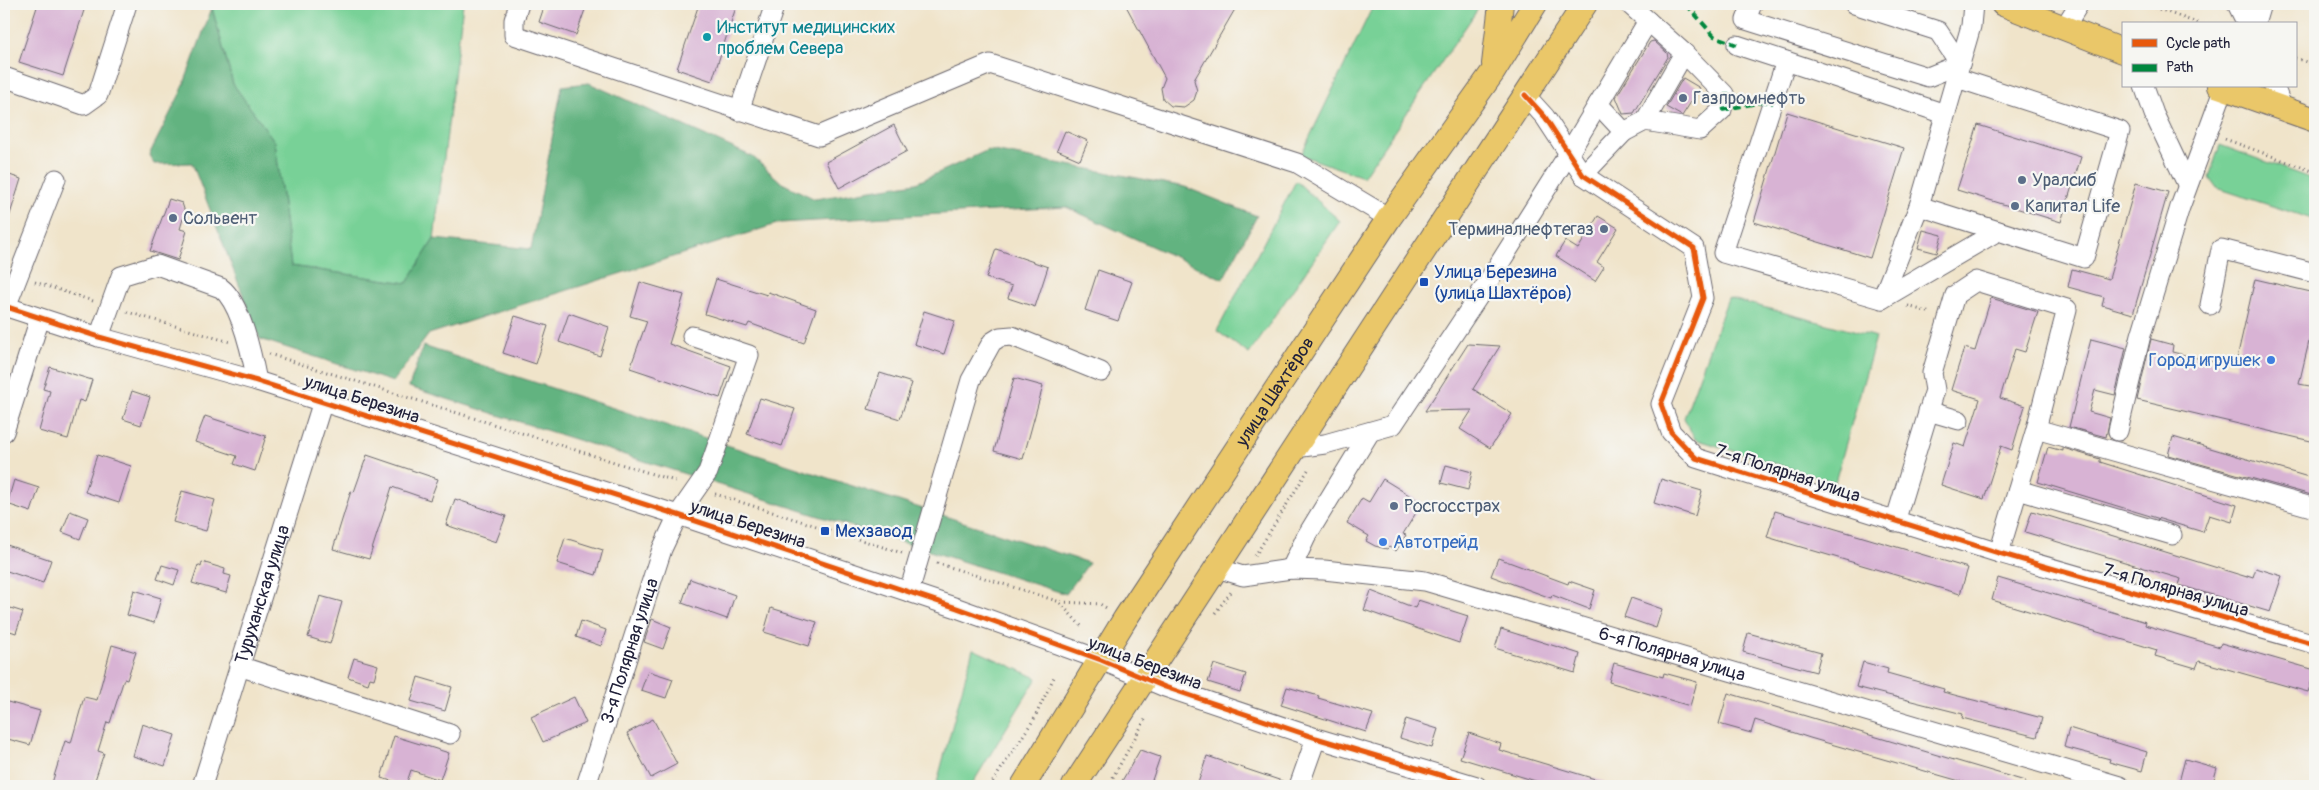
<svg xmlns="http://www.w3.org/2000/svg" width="2319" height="790" viewBox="0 0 2319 790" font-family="Pangolin,sans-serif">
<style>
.green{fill:#78d197;stroke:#4d7a69}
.forest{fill:#62b380;stroke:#426a5e}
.building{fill:#d8b3d4}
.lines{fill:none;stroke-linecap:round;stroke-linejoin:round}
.minor-casing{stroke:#6a666d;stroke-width:21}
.major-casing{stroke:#6a666d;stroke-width:26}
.path{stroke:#6a666d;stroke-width:3;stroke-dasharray:1 4;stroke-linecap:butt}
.minor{stroke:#fff;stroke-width:19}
.major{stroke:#eac769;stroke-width:24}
.quiet{stroke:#00873e;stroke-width:4;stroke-dasharray:8 4;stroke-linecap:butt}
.cycleway-casing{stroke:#f6f6f2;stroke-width:8}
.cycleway{stroke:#e8590c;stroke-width:5}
.culture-dot{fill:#0f9aa8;stroke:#f6f6f2;stroke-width:2}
.service-dot{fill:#5c6f8a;stroke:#f6f6f2;stroke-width:2}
.transit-dot{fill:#1a4fb4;stroke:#f6f6f2;stroke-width:2}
.shop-dot{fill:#3f7fe0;stroke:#f6f6f2;stroke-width:2}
.labels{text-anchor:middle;stroke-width:4.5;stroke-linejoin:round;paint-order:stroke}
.culture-label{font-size:18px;fill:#0d838f;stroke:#f6f6f2;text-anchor:start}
.service-label{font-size:18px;fill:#4e5e75;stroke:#f6f6f2;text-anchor:start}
.transit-label{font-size:18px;fill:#164399;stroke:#f6f6f2;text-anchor:start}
.shop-label{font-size:18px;fill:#366cbe;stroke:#f6f6f2;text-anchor:end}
.street-label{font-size:18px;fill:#22223b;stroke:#f6f6f2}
</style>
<rect width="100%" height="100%" fill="#f6f6f2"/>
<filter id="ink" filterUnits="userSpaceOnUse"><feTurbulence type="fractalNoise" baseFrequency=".02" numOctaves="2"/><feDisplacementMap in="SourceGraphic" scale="10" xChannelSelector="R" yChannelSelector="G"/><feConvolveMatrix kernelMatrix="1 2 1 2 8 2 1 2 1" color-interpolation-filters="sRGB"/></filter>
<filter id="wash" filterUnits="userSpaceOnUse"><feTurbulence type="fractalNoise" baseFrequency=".0096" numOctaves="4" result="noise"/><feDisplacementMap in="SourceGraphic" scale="20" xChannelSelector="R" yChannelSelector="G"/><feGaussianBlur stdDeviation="1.12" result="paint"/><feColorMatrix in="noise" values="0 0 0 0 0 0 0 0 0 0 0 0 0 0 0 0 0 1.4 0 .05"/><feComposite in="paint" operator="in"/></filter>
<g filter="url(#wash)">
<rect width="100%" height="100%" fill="#f0e4ca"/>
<path class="green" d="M213,4H463L434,239L407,283L291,266L275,142L233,84L212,8Z
M1374,4H1478V9L1363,177L1301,155Z
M2220,145L2315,180V220L2217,188L2209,177Z
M1296,181L1340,221L1249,354L1217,331Z
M1728,298L1876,337L1835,482L1695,439L1684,418Z
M973,649L1037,678L971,786H936Z"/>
<path class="forest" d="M212,8L233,84L275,142L291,266L407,283L434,239L531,249L562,86L589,83L753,157L782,183L815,199L916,183L988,150L1185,187L1257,216L1223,279L1066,207L780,223L429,334L393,382L260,339L192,163L154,164L149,155L181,92Z
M423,346L1089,563L1066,594L409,387Z"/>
<g id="blocks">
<path class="building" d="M38,4H86L63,76L19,62Z
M545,4H587L576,35L539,22Z
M699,4H737L712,81L677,69Z
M1125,4H1238L1194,80L1197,91L1194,100L1184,107L1171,106L1163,99L1161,88L1165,78Z
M1654,41L1667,53L1668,57L1634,113L1623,114L1616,97L1650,42Z
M1683,78L1700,88L1682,116L1666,107Z
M1787,112L1904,148L1870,258L1754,222Z
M894,125L907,151L839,188L826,162Z
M1978,125L2081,157L2061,222L1957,190Z
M1065,131L1088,141L1080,160L1057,150Z
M4,173L21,179L7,224L4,223Z
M2136,183L2168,192L2133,314L2102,305L2104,297L2068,287L2072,269L2109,279Z
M169,199L182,203L185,212L180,229L187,231L178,260L150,251Z
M1598,216L1618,228L1597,262L1604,267L1595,281L1556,256L1565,241L1578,249Z
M1923,230L1942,235L1937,253L1918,248Z
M996,249L1048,267L1035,307L1008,298L1012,286L986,278Z
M1098,270L1132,282L1118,321L1085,310Z
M716,279L767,295L768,292L816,309L804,343L749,323L747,327L705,314Z
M2255,279L2315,293V316L2299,384L2315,387V442L2137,400L2151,339L2173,345L2172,352L2235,367Z
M640,282L684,295L669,344L731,366L720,398L630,368L647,321L630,316Z
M1991,298L2038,312L2025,352L2015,349L2000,398L2025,406L2012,450L2001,446L1984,499L1941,485L1954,443L1965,447L1980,399L1951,390L1964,348L1975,351Z
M924,311L955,321L944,354L914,344Z
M569,313L609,327L600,356L559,342Z
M515,316L548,326L536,364L503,353Z
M2091,339L2126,348L2115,395L2095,390L2089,412L2110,418L2106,437L2069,427Z
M1468,344L1500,346L1473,389L1512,414L1490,448L1460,429L1472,410L1425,411Z
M50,367L92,380L85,402L79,400L68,439L39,431L50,391L43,389Z
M880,373L912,383L900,419L868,409Z
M1014,378L1043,386L1023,459L994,451Z
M132,391L150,397L141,425L123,419Z
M760,398L795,409L782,446L747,434Z
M205,416L266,436L255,471L234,464L237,456L195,442Z
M2173,437L2315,479V496L2168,455Z
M2048,447L2063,451V448L2100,459V462L2237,505L2232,522L2209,515L2203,532L2038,482Z
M97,455L131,466L119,503L85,492Z
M367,455L438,479L430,500L392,487L369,559L333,549L351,491L354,492Z
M1446,465L1472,472L1468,490L1441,483Z
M1383,479L1422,503L1403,534L1406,535L1396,551L1389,547L1387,549L1375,546L1366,541L1369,536L1347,523L1362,498L1369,502Z
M1661,479L1702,491L1695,516L1654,503Z
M14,480L39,488L31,512L7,504Z
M182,491L215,500L206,531L173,522Z
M455,499L506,516L496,542L446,525Z
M70,511L88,518L80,539L62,532Z
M1775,511L1968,568L1960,594L1767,537Z
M2032,511L2247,577V575L2253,577L2256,568L2282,576L2270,612L2179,585L2181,579L2025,532Z
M565,538L603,550L596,575L557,563Z
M4,544L51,560L43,583L4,570Z
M1498,558L1568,584L1569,581L1595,590L1589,609L1552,595L1551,598L1491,576Z
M202,562L225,569L224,574L231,576L226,593L192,583L198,565L201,567Z
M162,565L179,570L174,585L157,579Z
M1998,578L2146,622L2145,625L2220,647L2221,643L2315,670L2308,692L2199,661L2196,668L2155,656L2157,650L1992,600Z
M690,579L735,595L727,619L682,603Z
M134,590L161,598L154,623L127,615Z
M1371,591L1415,608L1418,600L1468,616L1459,643L1364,610Z
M320,596L342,602L330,644L308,637Z
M1631,598L1662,609L1656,628L1624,617Z
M4,606L23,612L16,633L4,629Z
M771,608L817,622L809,646L764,632Z
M652,619L671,627L663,649L644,642Z
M581,621L606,630L601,646L576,637Z
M1501,629L1580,654L1575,673L1495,648Z
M1748,633L1821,653L1816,672L1743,652Z
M112,645L136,652L127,680L124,679L110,723L107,722L98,751L104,753L93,786H61L52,783L65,741L71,743L84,697L97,700Z
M354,658L378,665L374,679L370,678L368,684L348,677Z
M1863,662L1888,669L1887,673L1944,689L1943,692L2042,718L2037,737L1962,718L1963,714L1856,687Z
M1614,663L1663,677L1664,673L1697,682L1690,706L1609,682Z
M1214,664L1246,674L1240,692L1208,682Z
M648,671L673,679L666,698L641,690Z
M418,677L452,687L445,711L411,701Z
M1287,687L1319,696L1318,698L1373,714L1366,732L1281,705Z
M1728,693L2025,781V786H1977L1810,738L1755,720L1751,733L1719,724Z
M574,697L586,723L543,742L531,717Z
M4,701L40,711L30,745L4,738Z
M653,719L677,764L651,778L627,733Z
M1406,719L1438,729L1432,748L1400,738Z
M142,724L175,735L165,766L133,756Z
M2069,728L2147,752L2142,771L2109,762L2110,759L2064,747Z
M1469,733L1501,744L1499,750L1605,782L1604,786H1552L1460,758Z
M394,736L449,753L440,780L411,770L406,785L381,778Z
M1140,750L1160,757L1150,786H1119Z
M1207,756L1288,783V786H1197Z
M2185,759L2217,768L2212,786H2192L2179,782Z"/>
</g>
</g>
<g filter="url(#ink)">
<use href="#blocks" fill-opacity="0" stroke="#6a666d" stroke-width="1"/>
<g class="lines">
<defs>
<g id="minor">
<path d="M519,4L514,20V35L819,136L990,64L1297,163L1389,218"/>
<path d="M1752,4L1746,20L1928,77L1960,64L1938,31L1854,4"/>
<path d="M2237,4L2247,24"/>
<path d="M2255,24L2261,4"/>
<path d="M2064,28L2079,4"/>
<path d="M1737,45L1786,61"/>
<path d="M4,77L84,105L98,95L127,4"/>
<path d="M1957,78L2120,131L2084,258L1919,206L1971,26L1973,4"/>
<path d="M2144,86L2154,114L2187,184"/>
<path d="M2274,86L2283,109"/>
<path d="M1525,95L1545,117L1583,175L1694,248L1703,298L1661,404L1671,432L1696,458L1999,553L2315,644"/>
<path d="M1598,104L1624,132L1645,121L1700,130L1722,110L1724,94L1684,53L1648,21"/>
<path d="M739,111L775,4"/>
<path d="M1945,114L1786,61L1723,253L1882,299L1998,231"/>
<path d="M1645,121L1684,53"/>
<path d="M1583,175L1624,132"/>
<path d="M1882,299L1919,206"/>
<path d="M2210,305L2221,249L2315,273"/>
<path d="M4,306L99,337L257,381L678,515L957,608L1101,660L1165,687L1316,738L1477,786"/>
<path d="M6,307L56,179"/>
<path d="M99,337L121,276L157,265L221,288C241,303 252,356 257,381"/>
<path d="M1928,411L1959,420"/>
<path d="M2036,429L2315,508"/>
<path d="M2118,431L2141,335L2180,207L2224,88"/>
<path d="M4,432L40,318"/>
<path d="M1295,448L1325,444L1393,425L1484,288L1569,153L1648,21L1629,4"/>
<path d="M2018,490L2172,535"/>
<path d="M1895,522L1935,390L1932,373L1955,295L1976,281L2067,309L2036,429L1999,553"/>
<path id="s1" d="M1217,568L1243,576L1291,569L1324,570L1425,581L2120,786"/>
<path d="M1291,569L1306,537L1370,432"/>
<path d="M909,592L971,380L992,342L1000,337L1012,336L1101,372"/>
<path d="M239,666L450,734"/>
<path id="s2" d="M202,786L323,401"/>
<path id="s3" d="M586,786L662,549L678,515L708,472L749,355L692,336"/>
<path d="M1299,786L1316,738"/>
</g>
<g id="major">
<path d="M2003,4L2123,51"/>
<path d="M1494,64L1501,4"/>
<path d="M2219,86L2315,120"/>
<path id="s4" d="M1023,786L1125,619L1389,218L1493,72L1535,4"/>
<path d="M1074,786L1585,4"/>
</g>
</defs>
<use href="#minor" class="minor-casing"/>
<use href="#major" class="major-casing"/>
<path class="path" d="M2145,4L2200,24
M2295,58L2315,65
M2225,139L2315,172
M35,282L93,301
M1908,306L1931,313
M127,312L230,342
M269,354L678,482
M715,494L902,553
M1255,556L1308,470
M937,563L1060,602L1100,604L1108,609
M1060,603L1083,628
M1215,613L1231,592
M990,786L1034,719L1054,677
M1108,786L1146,718"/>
<use href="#minor" class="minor"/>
<use href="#major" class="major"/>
<path class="quiet" d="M1686,4L1714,36L1737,45
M1724,94L1773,103
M1722,110L1762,102"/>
<defs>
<path id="cycleway" d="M1525,95L1545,117L1583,175L1694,248L1703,298L1661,404L1671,432L1696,458L1999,553L2315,644
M4,306L99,337L257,381L678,515L957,608L1101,660L1165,687L1316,738L1477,786"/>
</defs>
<use href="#cycleway" class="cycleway-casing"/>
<use href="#cycleway" class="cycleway"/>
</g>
</g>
<circle class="culture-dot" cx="707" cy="37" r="5"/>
<g class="service-dot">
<circle cx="1683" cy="98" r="5"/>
<circle cx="2022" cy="180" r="5"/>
<circle cx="2015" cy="206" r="5"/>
<circle cx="173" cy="218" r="5"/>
<circle cx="1604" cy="229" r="5"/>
<circle cx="1394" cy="506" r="5"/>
</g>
<g class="transit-dot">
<rect x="1419" y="277" width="10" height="10" rx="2.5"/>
<rect x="820" y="526" width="10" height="10" rx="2.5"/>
</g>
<g class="shop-dot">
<circle cx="2271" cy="360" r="5"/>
<circle cx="1383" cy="542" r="5"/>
</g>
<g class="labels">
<g class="culture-label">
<text x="717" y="33">Институт медицинских<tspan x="717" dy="21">проблем Севера</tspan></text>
</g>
<g class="service-label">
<text x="1693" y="104">Газпромнефть</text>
<text x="2032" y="186">Уралсиб</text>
<text x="2025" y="212">Капитал Life</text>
<text x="183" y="224">Сольвент</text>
<text x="1594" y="235" text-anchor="end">Терминалнефтегаз</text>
<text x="1404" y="512">Росгосстрах</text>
</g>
<g class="transit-label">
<text x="1434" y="278">Улица Березина<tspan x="1434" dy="21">(улица Шахтёров)</tspan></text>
<text x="835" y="537">Мехзавод</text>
</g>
<g class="shop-label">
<text x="2261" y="366">Город игрушек</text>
<text x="1393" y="548" text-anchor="start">Автотрейд</text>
</g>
<g class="street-label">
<text dy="6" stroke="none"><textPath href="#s4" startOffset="468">улица Шахтёров</textPath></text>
<text transform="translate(362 399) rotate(18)" y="6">улица Березина</text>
<text transform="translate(1788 473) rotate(18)" y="6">7-я Полярная улица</text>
<text transform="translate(748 524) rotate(18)" y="6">улица Березина</text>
<text transform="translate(2176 590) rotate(16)" y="6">7-я Полярная улица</text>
<text dy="6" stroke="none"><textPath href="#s2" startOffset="201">Туруханская улица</textPath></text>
<text dy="6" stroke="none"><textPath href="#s3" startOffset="142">3-я Полярная улица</textPath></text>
<text dy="6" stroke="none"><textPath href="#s1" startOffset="468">6-я Полярная улица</textPath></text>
<text transform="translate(1145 663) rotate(21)" y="6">улица Березина</text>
</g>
</g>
<rect width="2319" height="790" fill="none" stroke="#f6f6f2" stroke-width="20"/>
<rect x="2122" y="22" width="175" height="65" fill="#f6f6f2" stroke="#a1a1a9"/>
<rect x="2132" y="39" width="25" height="8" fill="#e8590c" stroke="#a1a1a9"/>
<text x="2166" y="48" font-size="15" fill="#22223b">Cycle path</text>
<rect x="2132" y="64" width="25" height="8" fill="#00873e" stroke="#a1a1a9"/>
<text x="2166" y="72" font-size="15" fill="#22223b">Path</text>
</svg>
